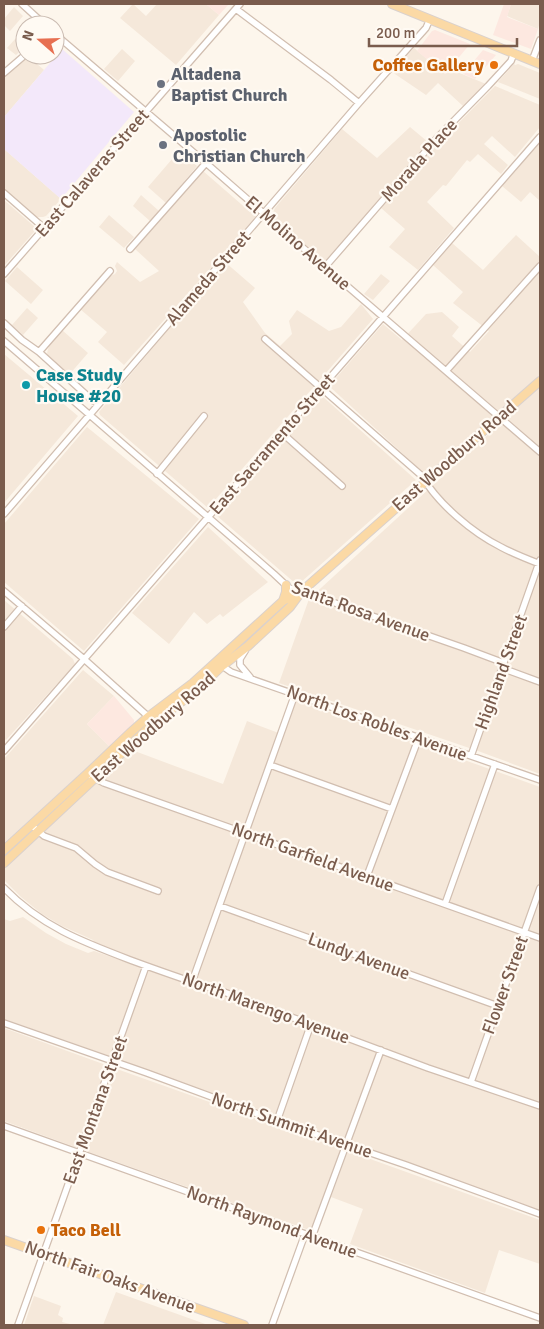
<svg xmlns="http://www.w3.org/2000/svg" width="544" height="1329" viewBox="0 0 544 1329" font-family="Signika,sans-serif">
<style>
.residential{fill:#f5e8da}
.commercial{fill:#fde8e0}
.education{fill:#f3e8fa}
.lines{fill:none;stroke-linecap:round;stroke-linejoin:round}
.minor-casing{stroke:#d1beb0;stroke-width:8}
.major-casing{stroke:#dad1cd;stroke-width:10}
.minor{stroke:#fff;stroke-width:5.5}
.major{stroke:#fbd9a5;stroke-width:8}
.food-dot{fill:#e8710a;stroke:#fffaf3;stroke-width:2}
.worship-dot{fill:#6b7280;stroke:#fffaf3;stroke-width:2}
.culture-dot{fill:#0f9aa8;stroke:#fffaf3;stroke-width:2}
.labels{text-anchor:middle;stroke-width:4.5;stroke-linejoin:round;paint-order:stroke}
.food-label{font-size:18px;font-weight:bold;fill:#c56008;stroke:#fffaf3;text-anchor:end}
.worship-label{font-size:18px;font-weight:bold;fill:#5b616d;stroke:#fffaf3;text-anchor:start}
.street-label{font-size:18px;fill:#7a5c4d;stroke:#fffaf3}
.culture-label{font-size:18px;font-weight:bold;fill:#0d838f;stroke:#fffaf3;text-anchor:start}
</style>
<rect width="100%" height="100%" fill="#fdf6ec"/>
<path class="residential" d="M133,4L146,16L157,4H206L219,15L176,65L120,18Z
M511,4H540V22L538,29L507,16Z
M14,7L23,16L10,31L4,25V19Z
M25,28V47L16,55L7,48Z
M414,48L445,74L450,69L486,84L463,106L438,83L426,95L392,72Z
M122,49L135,61L118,81L104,69Z
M29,57L44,70L4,117V76Z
M514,64L515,65L518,64L540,73V99L498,82Z
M495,86L540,105V127L515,157L492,136L484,144L508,165L501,174L478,154L470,162L467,160L446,186L443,185L427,202L454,228L418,270L389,247L405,229L381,208L433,149Z
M410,127L428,142L326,261L275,220L272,215L275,208L342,129L377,158Z
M540,143V201L530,192L521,202L502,186Z
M4,149L61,199L46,216L43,217H37L4,190Z
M179,151L197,166L166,203L148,187Z
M203,171L256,217L124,365L98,342L107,332L80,309L108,277L115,274L117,271L115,266L117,262L140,282L159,271L135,249Z
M141,195L159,211L150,221L133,206Z
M4,200L35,227L34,232L4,266Z
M109,215L134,237L124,248L99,227Z
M516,235L540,257V375L426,475L329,386L383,324L402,340L426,314L442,312L459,327L452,336L470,352L489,331L453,303L463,292L433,265L452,243L483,270Z
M225,262L255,288L243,302L265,333L280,346L292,334L289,321L297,310L329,331L341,327L361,304L373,319L208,508L100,415L99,412Z
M17,267L43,290L31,304L5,281Z
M381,274L390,281L373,300L364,294Z
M27,308L38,318L23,335L12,325Z
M62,330L88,353L69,375L48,356L47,353L49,346Z
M4,354L78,416L4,503Z
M540,387V774L478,751L279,683L309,599Z
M321,395L416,480L300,583H295L216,515Z
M87,427L199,519L84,651L4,582V524Z
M208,527L268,582L223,617L220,614L207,624L194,612L169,644L132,613Z
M4,600L73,659L75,664L6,740L4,739Z
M83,670L114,696L87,724L110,747L4,843V759Z
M296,700L540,787V1210L119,1060L117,1057L150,964L96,945L93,940L62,926L42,914L21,897L4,880V868L132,750L223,784L247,721L284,735Z
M23,917L46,933L66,944L88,953L94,951L140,967L141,969L110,1056L4,1019V919L10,921Z
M4,1028L106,1065L79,1145L77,1147H75L4,1121Z
M114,1068L339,1148L340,1151L313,1228L311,1230H309L86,1151L85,1148Z
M348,1151L540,1220V1264L499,1250L485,1293L350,1244L363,1209L331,1197Z
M116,1292L208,1325H103Z
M34,1296L61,1306L58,1315L63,1318L62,1322L74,1325H24Z"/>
<path class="commercial" d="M206,4H229L219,15Z
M504,4H511L507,17L538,29L531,49L493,35Z
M435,30L470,44L445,74L417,51L432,31Z
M483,50L496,55L475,79L463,74Z
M114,696L134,720V723L110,747L87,724Z"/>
<path class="education" d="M62,49L134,112L61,199L4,149V117Z"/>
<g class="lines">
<defs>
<path id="minor" d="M22,4L45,25
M236,9L331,80L359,103
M55,34L206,163L325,267L540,452
M532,61L540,40
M4,73L25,55
M4,193L44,228
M130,249L206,163
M325,267L437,138L488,86L511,61L514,53
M4,274L240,4
M4,323L22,340L39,352L92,400L99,404
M265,339L422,476C438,504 473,533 501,547C514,554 527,559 540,564
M4,341L274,574L289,588L315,596L464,648L504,663
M39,352L110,271
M446,371L540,266
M282,433L342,486
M157,474L204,416
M4,514L359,103L426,28L430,19
M4,591L84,659L151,719
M4,627L22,606
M245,651L240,659V665L250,677
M221,665L231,672L540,780
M502,668L540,682
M4,751L540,137
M471,756L540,560
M270,765L392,809
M87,774L104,783L540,938
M31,825L44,836L76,848L95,864L107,872L158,891
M367,876L419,737
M4,888C42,927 83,942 133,961C163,972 194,983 224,992L428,1068L540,1106
M445,904L495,764
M220,906L498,1006
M192,982L295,694
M4,1023L147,1073L277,1121L406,1165L540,1214
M471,1082L540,888
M277,1121L311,1024
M4,1126L540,1318
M312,1237L381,1050
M18,1325L146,966
M272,1325L305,1234"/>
<path id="major" d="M392,4L540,64
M283,601L286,592V585
M4,850L87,774L130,733L148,717L193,683L283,601L300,592
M4,863L154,723L198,689L222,666L248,646L290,607L301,592L540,381
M4,1240L244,1325"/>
</defs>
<use href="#minor" class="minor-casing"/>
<use href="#major" class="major-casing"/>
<use href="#minor" class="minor"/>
<use href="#major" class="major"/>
</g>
<g class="food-dot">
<circle cx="494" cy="65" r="5"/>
<circle cx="41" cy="1230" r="5"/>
</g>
<g class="worship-dot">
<circle cx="161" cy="84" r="5"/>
<circle cx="163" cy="145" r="5"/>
</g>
<circle class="culture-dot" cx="26" cy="385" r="5"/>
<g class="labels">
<g class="food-label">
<text x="484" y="71">Coffee Gallery</text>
<text x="51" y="1236" text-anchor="start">Taco Bell</text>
</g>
<g class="worship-label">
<text x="171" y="80">Altadena<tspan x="171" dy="21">Baptist Church</tspan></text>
<text x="173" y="141">Apostolic<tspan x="173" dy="21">Christian Church</tspan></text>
</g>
<g class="street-label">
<text transform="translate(419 160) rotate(-48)" y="6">Morada Place</text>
<text transform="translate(92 173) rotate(-49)" y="6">East Calaveras Street</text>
<text transform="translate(298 243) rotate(41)" y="6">El Molino Avenue</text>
<text transform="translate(208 278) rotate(-49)" y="6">Alameda Street</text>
<text transform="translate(272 444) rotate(-49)" y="6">East Sacramento Street</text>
<text transform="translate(454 456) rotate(-41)" y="6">East Woodbury Road</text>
<text transform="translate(361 611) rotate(20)" y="6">Santa Rosa Avenue</text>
<text transform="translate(501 672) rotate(-70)" y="6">Highland Street</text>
<text transform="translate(377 723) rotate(20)" y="6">North Los Robles Avenue</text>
<text transform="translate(153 727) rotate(-41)" y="6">East Woodbury Road</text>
<text transform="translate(313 857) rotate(20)" y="6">North Garfield Avenue</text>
<text transform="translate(359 956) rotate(20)" y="6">Lundy Avenue</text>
<text transform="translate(505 985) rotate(-70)" y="6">Flower Street</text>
<text transform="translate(266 1008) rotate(20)" y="6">North Marengo Avenue</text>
<text transform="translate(95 1110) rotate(-70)" y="6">East Montana Street</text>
<text transform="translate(292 1125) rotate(19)" y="6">North Summit Avenue</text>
<text transform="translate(272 1222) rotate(20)" y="6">North Raymond Avenue</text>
<text transform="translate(110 1277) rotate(20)" y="6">North Fair Oaks Avenue</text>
</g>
<g class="culture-label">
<text x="36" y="381">Case Study<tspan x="36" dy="21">House #20</tspan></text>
</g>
</g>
<rect width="544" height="1329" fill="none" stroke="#7a5c4d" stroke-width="10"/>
<g transform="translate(40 40) rotate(290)"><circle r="24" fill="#fffaf3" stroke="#cabbb1"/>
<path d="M0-4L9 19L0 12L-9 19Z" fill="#e76f51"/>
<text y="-8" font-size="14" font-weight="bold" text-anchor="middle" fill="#7a5c4d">N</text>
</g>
<path d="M369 38v8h148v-8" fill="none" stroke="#7a5c4d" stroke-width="2.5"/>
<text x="376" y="38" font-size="15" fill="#7a5c4d" stroke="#fffaf3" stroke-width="4" paint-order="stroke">200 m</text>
</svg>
